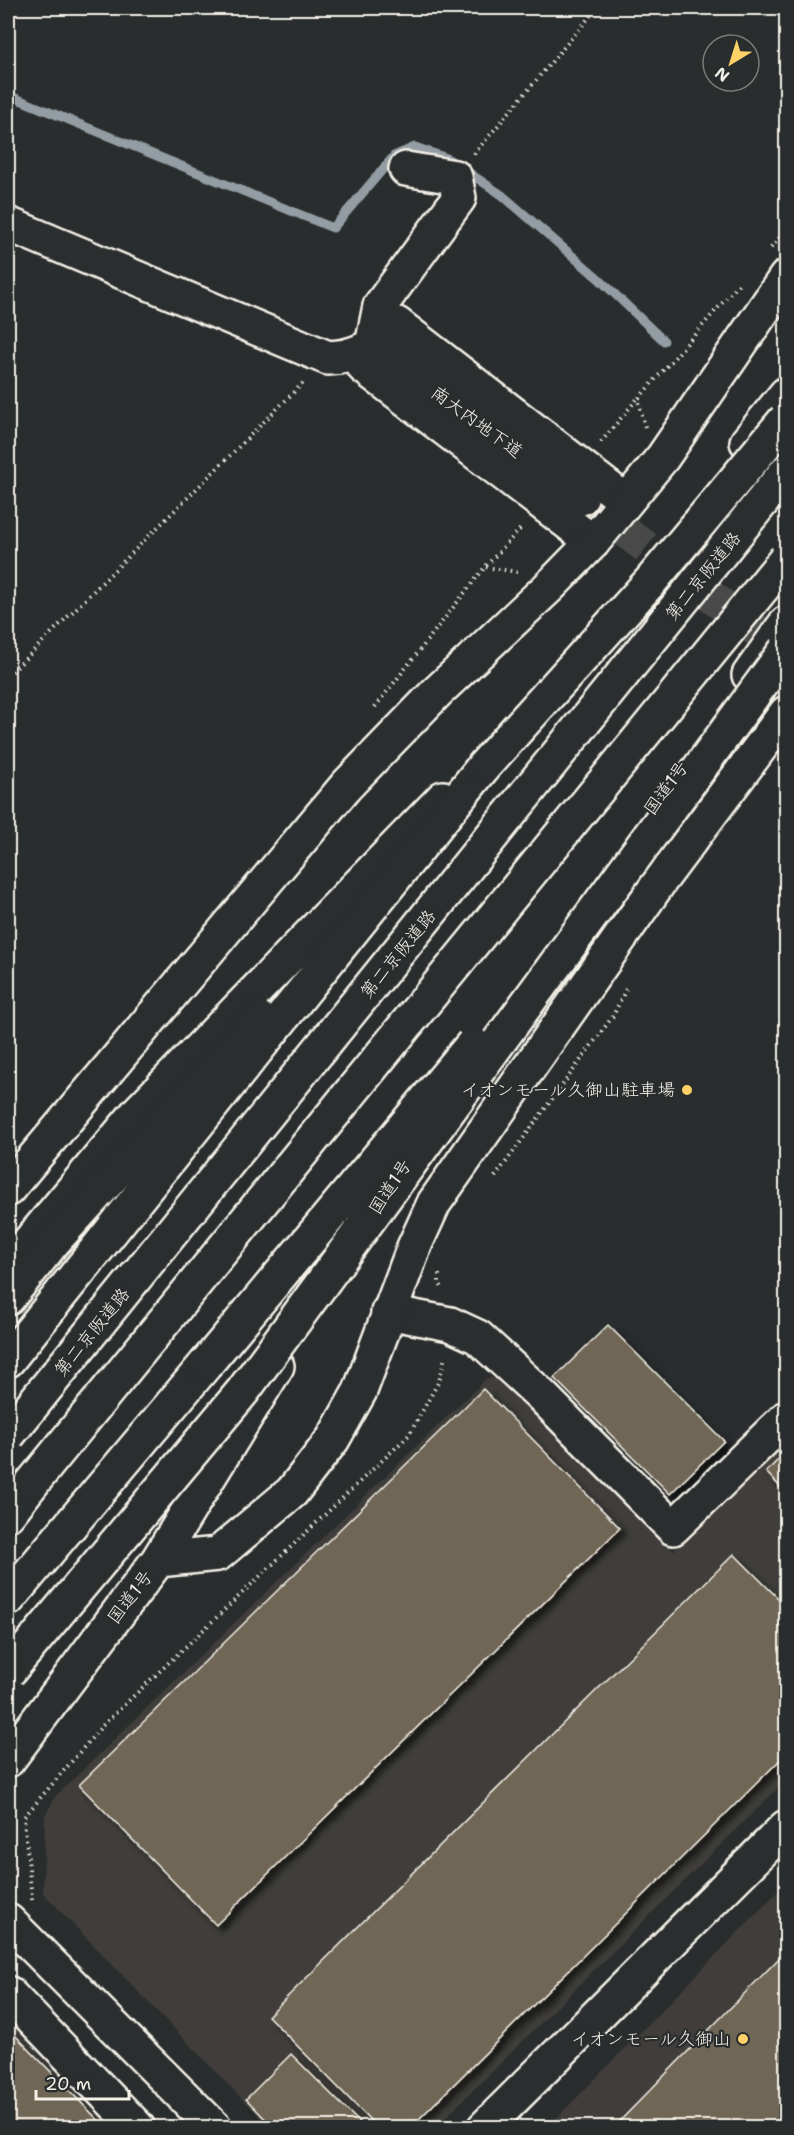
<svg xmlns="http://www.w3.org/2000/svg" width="794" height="2135" viewBox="0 0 794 2135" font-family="'Shantell Sans','Klee One',sans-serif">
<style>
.built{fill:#3f3e3a}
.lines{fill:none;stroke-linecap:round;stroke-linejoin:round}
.stream{stroke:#939da3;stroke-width:9}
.building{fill:#706657;stroke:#f4f1e8;stroke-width:1.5;filter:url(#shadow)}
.minor-tunnel{stroke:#484a4a;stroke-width:33;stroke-dasharray:33 16;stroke-linecap:butt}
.minor-casing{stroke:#f4f1e8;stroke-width:38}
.tertiary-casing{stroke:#f4f1e8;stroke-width:38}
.trunk-casing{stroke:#f4f1e8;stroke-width:38}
.motorway-casing{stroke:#f4f1e8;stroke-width:38}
.path{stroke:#f4f1e8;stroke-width:4;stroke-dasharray:1.5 4.5;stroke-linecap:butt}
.minor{stroke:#2a2d2e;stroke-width:33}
.tertiary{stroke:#2a2d2e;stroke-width:33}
.trunk{stroke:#2a2d2e;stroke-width:33}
.motorway{stroke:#2a2d2e;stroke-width:33}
.motorway-bridge-casing{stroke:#f4f1e8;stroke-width:38;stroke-linecap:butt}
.motorway-bridge{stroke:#2a2d2e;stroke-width:33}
.poi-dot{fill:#ffd166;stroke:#2a2d2e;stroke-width:2}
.labels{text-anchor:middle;stroke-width:4.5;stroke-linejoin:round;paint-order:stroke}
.street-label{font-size:18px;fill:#f4f1e8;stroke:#2a2d2e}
.poi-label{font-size:18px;fill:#f4f1e8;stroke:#2a2d2e;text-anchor:end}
</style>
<defs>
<filter id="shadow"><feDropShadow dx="5.5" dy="5.5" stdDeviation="3" flood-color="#0009"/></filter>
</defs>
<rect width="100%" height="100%" fill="#2a2d2e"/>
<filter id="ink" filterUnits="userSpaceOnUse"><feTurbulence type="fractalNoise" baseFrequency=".0167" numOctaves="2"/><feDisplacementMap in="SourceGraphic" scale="12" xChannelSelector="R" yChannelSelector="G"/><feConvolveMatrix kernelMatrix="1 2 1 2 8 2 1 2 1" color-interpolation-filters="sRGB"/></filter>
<g filter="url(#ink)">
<path class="built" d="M487,1378H508L673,1551L786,1441V1780L436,2127H269L43,1893L45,1816L55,1797Z
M786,1883V2127H548Z
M8,2010L124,2127H8Z"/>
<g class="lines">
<path class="stream" d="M8,95L333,228L394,156L415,147L447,158L502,195L598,278L664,341"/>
</g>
<path class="building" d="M608,1325L724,1441L670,1494L554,1378Z
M483,1389L620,1528L216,1925L79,1785Z
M786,1452V1493L766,1472Z
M734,1554L786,1606V1754L410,2128H378L268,2016Z
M786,1951V2128H613Z
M8,2028L106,2128H8Z
M291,2054L365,2128H274L246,2099Z"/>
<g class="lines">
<path class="minor-tunnel" d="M581,498L786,653"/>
<defs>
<path id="minor" d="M406,169L455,177L459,198L380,306L372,346L581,498
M8,224L328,358C361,357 373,345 397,324L626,501
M364,367L593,542
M388,1312L450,1324L478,1337L539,1393L673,1528L786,1418
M8,1993L138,2128"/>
<path id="tertiary" d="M8,1921L215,2128
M484,2128L786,1827"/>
<path id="trunk" d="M747,442L786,394
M749,675L786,623
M8,1189L346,786L437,692L550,586L593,542L663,457L786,277
M8,1267L138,1112L443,798
M158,1560L218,1554L292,1492L333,1439L360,1391L414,1247L434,1203L660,881L786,713
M8,1760L158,1560L277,1366"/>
<path id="motorway" d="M8,1298L54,1241L257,1017
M8,1360L484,766
M8,1514L29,1487
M8,1599L205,1365"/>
</defs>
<use href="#minor" class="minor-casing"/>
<use href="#tertiary" class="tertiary-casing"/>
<use href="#trunk" class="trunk-casing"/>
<use href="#motorway" class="motorway-casing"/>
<path class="path" d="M474,154L597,8
M771,248L786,230
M645,427L638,399L740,283
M601,442L637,399
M486,567L517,572
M8,676L303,383
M375,707L485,567L522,527
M495,1177L613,1016L626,989
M439,1274V1283L444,1290
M32,1900L24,1817L102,1726L409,1435L439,1381L445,1357"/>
<use href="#minor" class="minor"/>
<use href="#tertiary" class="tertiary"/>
<use href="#trunk" class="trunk"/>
<use href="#motorway" class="motorway"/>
<defs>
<path id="motorway-bridge" d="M484,766L651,581L786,419
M205,1365L473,1044
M8,1435L786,472
M29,1487L786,559
M8,1672L243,1391L786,650"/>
</defs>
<use href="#motorway-bridge" class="motorway-bridge-casing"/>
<use href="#motorway-bridge" class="motorway-bridge"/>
</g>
</g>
<g class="poi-dot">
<circle cx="687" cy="1090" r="6"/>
<circle cx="743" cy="2039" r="6"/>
</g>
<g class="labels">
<g class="street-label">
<text transform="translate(477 422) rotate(36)" y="6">南大内地下道</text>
<text transform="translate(703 576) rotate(-51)" y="6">第二京阪道路</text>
<text transform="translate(666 788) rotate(-54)" y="6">国道1号</text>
<text transform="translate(398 954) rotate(-51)" y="6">第二京阪道路</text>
<text transform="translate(390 1187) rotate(-57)" y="6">国道1号</text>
<text transform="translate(92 1332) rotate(-51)" y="6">第二京阪道路</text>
<text transform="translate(130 1597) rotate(-53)" y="6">国道1号</text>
</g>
<g class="poi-label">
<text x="675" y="1096">イオンモール久御山駐車場</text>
<text x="731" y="2045">イオンモール久御山</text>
</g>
</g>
<rect width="794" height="2135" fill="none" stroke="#2a2d2e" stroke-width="30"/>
<rect x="15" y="15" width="764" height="2105" fill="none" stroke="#f4f1e8" stroke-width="2" filter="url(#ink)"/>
<g transform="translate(731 63) rotate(218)"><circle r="28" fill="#2a2d2e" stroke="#7b7b78" stroke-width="1.5"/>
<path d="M0-4.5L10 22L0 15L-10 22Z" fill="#ffd166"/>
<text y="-9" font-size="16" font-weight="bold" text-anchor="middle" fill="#f4f1e8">N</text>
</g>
<path d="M36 2090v9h93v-9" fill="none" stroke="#f4f1e8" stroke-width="3"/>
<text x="45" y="2090" font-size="18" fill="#f4f1e8" stroke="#2a2d2e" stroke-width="4.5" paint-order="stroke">20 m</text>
</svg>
